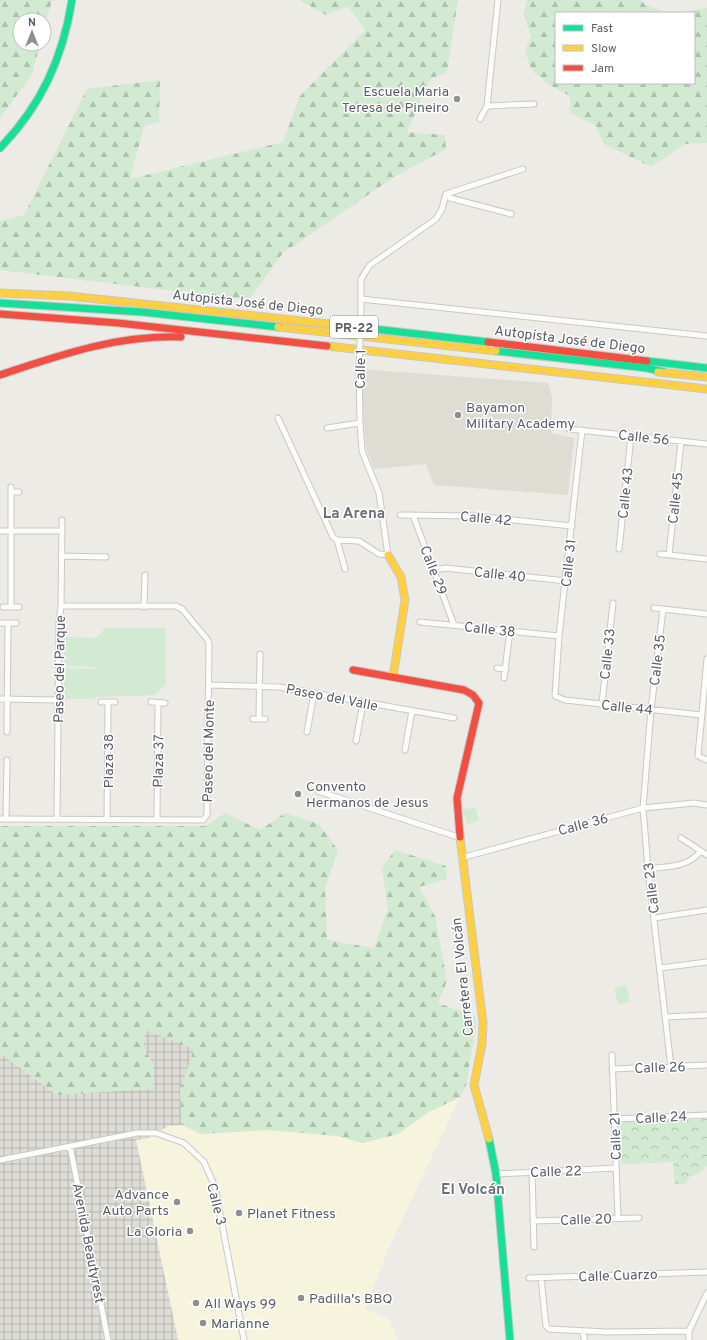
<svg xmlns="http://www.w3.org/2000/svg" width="707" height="1340" viewBox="0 0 707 1340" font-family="Overpass,sans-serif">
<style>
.commercial{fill:#f6f4dd}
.industrial{fill:url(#industrial-grid)}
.education{fill:#deddd4}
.grass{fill:#d1ead1}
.forest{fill:url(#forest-firs)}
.park{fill:url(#park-crowns)}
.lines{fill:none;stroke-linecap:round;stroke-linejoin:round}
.street-casing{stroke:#c8c9c7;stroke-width:7}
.fast-casing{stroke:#c7c7c6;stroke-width:9}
.slow-casing{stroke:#c7c7c6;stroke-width:9}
.jam-casing{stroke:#c7c7c6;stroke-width:9}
.street{stroke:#fcfcfb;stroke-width:5}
.fast{stroke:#16e098;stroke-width:7}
.slow{stroke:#ffcf43;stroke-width:7}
.jam{stroke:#f24e42;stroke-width:7}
.street-bridge-casing{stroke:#c8c9c7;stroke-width:7;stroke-linecap:butt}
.street-bridge{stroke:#fcfcfb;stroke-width:5}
.poi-dot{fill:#8d8f91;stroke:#fff;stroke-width:1.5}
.labels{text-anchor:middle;stroke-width:3;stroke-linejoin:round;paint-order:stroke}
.shield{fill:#fff;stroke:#8c8e92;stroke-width:1}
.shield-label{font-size:13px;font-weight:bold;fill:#5a5d64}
.poi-label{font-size:14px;fill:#5a5d64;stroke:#fff;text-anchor:start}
.street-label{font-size:14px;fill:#5a5d64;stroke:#fff}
.neighbourhood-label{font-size:15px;font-weight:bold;fill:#6b6f76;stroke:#fff}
</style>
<defs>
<pattern id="industrial-grid" width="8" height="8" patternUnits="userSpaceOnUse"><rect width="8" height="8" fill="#dddcd6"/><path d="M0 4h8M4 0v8" fill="none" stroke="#b6b6b1"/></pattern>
<pattern id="forest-firs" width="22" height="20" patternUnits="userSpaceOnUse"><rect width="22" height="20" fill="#d1ead1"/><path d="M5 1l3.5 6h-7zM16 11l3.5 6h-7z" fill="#adc1ad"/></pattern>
<pattern id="park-crowns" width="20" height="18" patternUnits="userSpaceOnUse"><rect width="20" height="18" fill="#d1ead1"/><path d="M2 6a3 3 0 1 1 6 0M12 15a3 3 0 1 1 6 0" fill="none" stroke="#adc1ad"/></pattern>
</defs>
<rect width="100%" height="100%" fill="#ecebe5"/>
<path class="commercial" d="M460,1097L387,1252L365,1309L389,1319L398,1340H178L136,1140L148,1138L168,1126L182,1125L201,1134L267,1130L337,1136L363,1143Z"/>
<path class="industrial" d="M147,1030L195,1049L180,1090L182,1125L168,1126L148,1138L136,1140L178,1340H0V1053L57,1095L153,1064L143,1047Z"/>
<path class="education" d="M360,369L548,383L552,397L551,433L574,438L568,495L434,485L426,464L374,469L366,448Z"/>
<path class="grass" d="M105,628H165L166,684L155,695L96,697L95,699H64V668L95,669L96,667L64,666V637L96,638Z
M475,807L479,821L467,824L462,810Z
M626,985L630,1002L618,1004L614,988Z"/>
<path class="forest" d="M0,0H52L44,29V20H20V44H40L32,74L0,118Z
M299,0H458L447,72L430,79L407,132L445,135L446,149L394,177L283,253L249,300L0,270V221L24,215L87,89L160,80L159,122L144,126L130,179L283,142L300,96L365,30L348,6L326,15Z
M527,0H641L645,5L668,13H556V83H694V13H674L707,8V143L685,144L651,167L604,144L596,126L571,113L570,96L548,84L531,69L525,50L531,37L524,14Z
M225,813L260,830L285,813L319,824L338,850L325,888L327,940L374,948L388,908L382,868L395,850L446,866L447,879L419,887L435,916L447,981L438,1003L475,1016L476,1025L466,1085L460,1097L429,1112L398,1134L363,1143L337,1136L267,1130L201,1134L182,1125L180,1090L194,1049L147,1031L143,1047L153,1064L154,1089L57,1095L0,1053V826H206Z"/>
<path class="park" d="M707,1119V1166L697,1174L689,1177L686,1184H675L673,1162L621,1164L620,1125L623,1122Z"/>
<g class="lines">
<defs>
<path id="street" d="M487,106L534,104
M480,119L487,106L498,0
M446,194L523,169
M446,194L450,198L511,214
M361,299L707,336
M361,308V279L370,265L436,219L442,209L446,194
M278,418L333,537L337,540L345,569
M327,428L360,423
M569,429L707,444
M582,430L559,636L555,696L565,700L701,715
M11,492H19
M400,515L474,516L572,526
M413,515L454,625
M0,531H62
M337,540L359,541L379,554L388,555L379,493L362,451L360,423L359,371
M619,549L631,436
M660,554L707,559
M669,555L681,441
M61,556L106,557
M434,570L446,568L566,581
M3,607H19
M11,607V487
M144,607L145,575
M654,608L707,614
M663,609L651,710L643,808L648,869L671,1067
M420,622L559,636
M0,623H16
M707,659L698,756L707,760
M497,668L506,669
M504,678L510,631
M209,685L279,687L454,718
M0,699L58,700
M101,702H115
M151,702L165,703
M602,704L613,603
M259,718L260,654
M253,719H265
M7,732L8,623
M307,732L314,693
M356,741L363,703
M405,750L412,711
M318,791L458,837
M0,819L203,820L207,815L209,643L207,639L182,609L176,606H61
M6,819L7,760
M57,819L59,622L61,606L62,520
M107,820L108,702
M157,820L158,703
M681,838L707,855
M461,858L643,808L694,803L707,805
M648,869C668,866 687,868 701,851
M654,918L707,910
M660,968L707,962
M666,1017L707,1015
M612,1055L618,1218
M612,1069L707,1065
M614,1119L707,1115
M70,1146L108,1340
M0,1160L137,1133H156L184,1143L204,1162L215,1187L244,1340
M532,1171L534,1247
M496,1174L616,1168
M533,1221L639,1218
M541,1277L546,1326L549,1329L606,1332L689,1331
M529,1278L707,1272
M582,1331L585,1340
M689,1340V1331L707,1293"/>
<path id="fast" d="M0,148C41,106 63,58 72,0
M0,303L142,312L278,327
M330,324L488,342
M496,351L647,368L664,372
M647,361L707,368
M489,1139L496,1174L510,1340"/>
<path id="slow" d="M0,293L69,296L330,324
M278,327L496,351
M327,346L707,389
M658,372L707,377
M388,555L401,577L405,600L393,677
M460,837L483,1023L482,1044L474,1085L489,1139"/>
<path id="jam" d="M0,314L118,323L327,346
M488,342L647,361
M0,375C60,355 117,335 181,337
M353,670L464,690L473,695L479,703L457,798L460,837"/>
</defs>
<use href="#street" class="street-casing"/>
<use href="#fast" class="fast-casing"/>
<use href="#slow" class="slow-casing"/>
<use href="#jam" class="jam-casing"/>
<use href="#street" class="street"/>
<use href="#fast" class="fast"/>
<use href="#slow" class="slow"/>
<use href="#jam" class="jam"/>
<defs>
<path id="street-bridge" d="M359,371L361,308"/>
</defs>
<use href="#street-bridge" class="street-bridge-casing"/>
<use href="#street-bridge" class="street-bridge"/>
</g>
<g class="poi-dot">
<circle cx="457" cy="99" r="4"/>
<circle cx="458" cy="415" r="4"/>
<circle cx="298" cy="794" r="4"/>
<circle cx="177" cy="1202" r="4"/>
<circle cx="239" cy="1213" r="4"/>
<circle cx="190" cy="1231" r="4"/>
<circle cx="301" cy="1298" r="4"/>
<circle cx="196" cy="1303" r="4"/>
<circle cx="203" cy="1323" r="4"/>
</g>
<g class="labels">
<rect class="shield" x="330" y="316" width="48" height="22" rx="3"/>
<g class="shield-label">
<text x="354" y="332">PR-22</text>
</g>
<g class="poi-label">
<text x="449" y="96" text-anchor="end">Escuela Maria<tspan x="449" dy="16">Teresa de Pineiro</tspan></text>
<text x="466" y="412">Bayamon<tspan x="466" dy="16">Military Academy</tspan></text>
<text x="306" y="791">Convento<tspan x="306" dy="16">Hermanos de Jesus</tspan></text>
<text x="169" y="1199" text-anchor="end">Advance<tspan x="169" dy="16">Auto Parts</tspan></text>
<text x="247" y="1218">Planet Fitness</text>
<text x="182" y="1236" text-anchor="end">La Gloria</text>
<text x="309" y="1303">Padilla's BBQ</text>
<text x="204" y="1308">All Ways 99</text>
<text x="211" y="1328">Marianne</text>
</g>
<g class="street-label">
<text transform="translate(248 302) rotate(6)" y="5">Autopista José de Diego</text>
<text transform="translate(570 339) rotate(7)" y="5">Autopista José de Diego</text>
<text transform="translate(360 369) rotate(-89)" y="5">Calle 1</text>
<text transform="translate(644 437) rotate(6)" y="5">Calle 56</text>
<text transform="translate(625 493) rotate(-84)" y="5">Calle 43</text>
<text transform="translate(675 498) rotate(-84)" y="5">Calle 45</text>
<text transform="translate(486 518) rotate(5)" y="5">Calle 42</text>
<text transform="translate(568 563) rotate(-84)" y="5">Calle 31</text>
<text transform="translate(434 570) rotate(69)" y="5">Calle 29</text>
<text transform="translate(500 574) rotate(6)" y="5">Calle 40</text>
<text transform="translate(490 629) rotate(6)" y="5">Calle 38</text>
<text transform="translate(607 654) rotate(-84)" y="5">Calle 33</text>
<text transform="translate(657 660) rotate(-83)" y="5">Calle 35</text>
<text transform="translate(59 669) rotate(-89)" y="5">Paseo del Parque</text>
<text transform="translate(332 697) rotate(11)" y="5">Paseo del Valle</text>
<text transform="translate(627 707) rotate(6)" y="5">Calle 44</text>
<text transform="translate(208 751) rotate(-89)" y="5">Paseo del Monte</text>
<text transform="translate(108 761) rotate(-90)" y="5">Plaza 38</text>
<text transform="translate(158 761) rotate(-89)" y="5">Plaza 37</text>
<text transform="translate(583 824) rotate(-15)" y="5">Calle 36</text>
<text transform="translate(651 888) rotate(-97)" y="5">Calle 23</text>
<text transform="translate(462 977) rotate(-96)" y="5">Carretera El Volcán</text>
<text transform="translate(660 1067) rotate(-2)" y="5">Calle 26</text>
<text transform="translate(661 1117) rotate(-3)" y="5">Calle 24</text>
<text transform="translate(615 1136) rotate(-92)" y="5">Calle 21</text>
<text transform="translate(556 1171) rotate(-2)" y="5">Calle 22</text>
<text transform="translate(217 1204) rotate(76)" y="5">Calle 3</text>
<text transform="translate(586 1219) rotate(-2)" y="5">Calle 20</text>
<text transform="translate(89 1243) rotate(79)" y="5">Avenida Beautyrest</text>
<text transform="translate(618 1275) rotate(-2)" y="5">Calle Cuarzo</text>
</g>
<g class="neighbourhood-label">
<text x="354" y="518">La Arena</text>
<text x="473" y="1194">El Volcán</text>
</g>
</g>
<rect x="555" y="12" width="140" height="72" fill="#ffffff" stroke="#bdbec1"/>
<rect x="563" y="25" width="20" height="6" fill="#16e098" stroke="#bdbec1"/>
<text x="591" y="32" font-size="12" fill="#5a5d64">Fast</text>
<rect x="563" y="45" width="20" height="6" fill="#ffcf43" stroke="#bdbec1"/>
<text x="591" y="52" font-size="12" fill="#5a5d64">Slow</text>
<rect x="563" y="65" width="20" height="6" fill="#f24e42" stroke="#bdbec1"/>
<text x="591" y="72" font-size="12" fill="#5a5d64">Jam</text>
<g transform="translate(32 32)"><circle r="19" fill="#ffffff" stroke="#bdbec1"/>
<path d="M0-3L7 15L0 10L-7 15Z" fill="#8d8f91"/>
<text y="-6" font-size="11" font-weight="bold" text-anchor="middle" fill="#5a5d64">N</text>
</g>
</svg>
